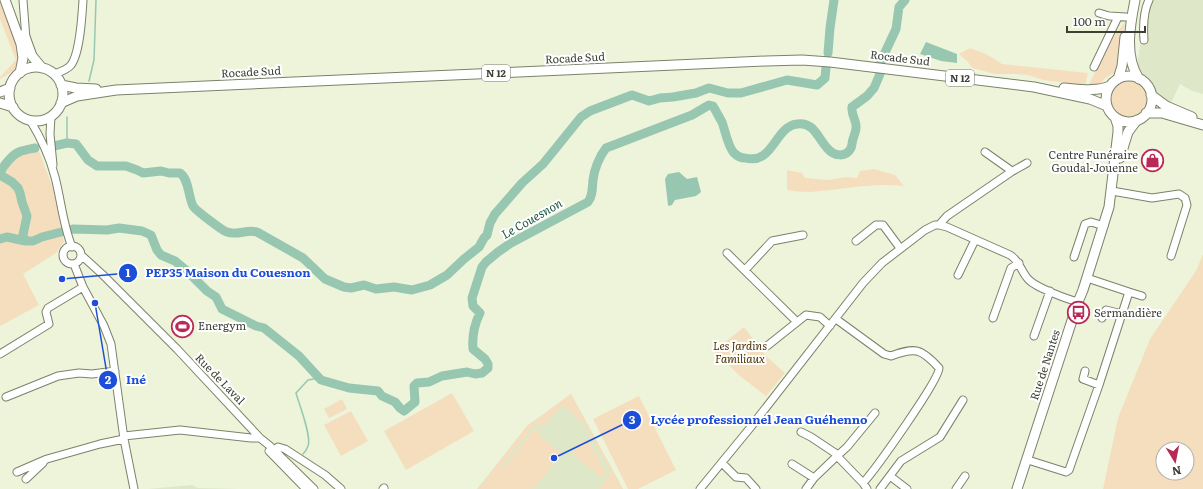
<svg xmlns="http://www.w3.org/2000/svg" width="1203" height="489" viewBox="0 0 1203 489" font-family="Literata,serif">
<style>
.built{fill:#dee7c7}
.green{fill:#f5debe;fill-rule:evenodd}
.water{fill:#97c7b1}
.lines{fill:none;stroke-linecap:round;stroke-linejoin:round}
.stream{stroke:#97c7b1;stroke-width:1.5}
.river{stroke:#97c7b1;stroke-width:9}
.minor-casing{stroke:#7b826b;stroke-width:9}
.major-casing{stroke:#7b826b;stroke-width:11}
.minor{stroke:#fff;stroke-width:7}
.major{stroke:#fff;stroke-width:9}
.labels{text-anchor:middle;stroke-width:4;stroke-linejoin:round;paint-order:stroke}
.shield{fill:#fff;stroke:#767971;stroke-width:1}
.shield-label{font-size:10px;font-weight:bold;fill:#3c3f34}
.street-label{font-size:11px;fill:#3c3f34;stroke:#fff}
.poi-label{font-size:11px;fill:#3c3f34;stroke:#fff;text-anchor:start}
.park-label{font-size:11px;font-style:italic;fill:#4c3100;stroke:#fff}
.water-label{font-size:12px;font-style:italic;fill:#1b5640;stroke:#fff}
.leader{fill:none;stroke:#1d4ed8;stroke-width:1.5}
.callout-dot{fill:#1d4ed8;stroke:#fff;stroke-width:1.5}
.mark-label{font-size:12px;text-anchor:middle;font-weight:bold;fill:#fff}
.callout-label{font-size:12px;text-anchor:middle;font-weight:bold;fill:#1d4ed8;stroke:#fff;stroke-width:4;stroke-linejoin:round;paint-order:stroke}
</style>
<rect width="100%" height="100%" fill="#edf4da"/>
<path class="built" d="M1147,0H1203V94L1192,91L1180,84L1171,103L1157,96L1137,66Z
M571,394L623,489H477L527,426Z
M192,485L198,488L239,489H148Z"/>
<path class="green" d="M0,0H2L16,37L21,63L18,68L0,79V77L16,60L0,19Z
M1125,22L1118,71L1105,78L1099,86H1088L1115,35Z
M970,48L986,54L1002,64L1088,73L1085,85L1043,80L1028,75L1015,74H995L972,68L968,62L959,54Z
M1110 99a19 19 0 1 1 38 0a19 19 0 1 1-38 0Z
M36,143L54,191L64,242L56,253L23,274L39,305L0,326V167L17,151Z
M874,169L895,175L904,186C872,182 840,190 809,192C802,192 794,191 787,190V170L802,173L805,178L829,180L845,177L857,178L860,171Z
M1203,254V489H1103L1118,418L1150,339L1196,271ZM1163,449H1187V473H1163Z
M744,327L765,355L785,373L766,396L740,376L714,351Z
M452,393L474,431L406,470L384,431Z
M571,394L623,489H599L611,473L585,424L562,405L543,427L537,422L501,466L503,468L532,432L533,433L538,428L540,431L539,435L552,445L551,447L554,449L555,448L562,454L533,489H478L527,426Z
M639,396L676,470L638,489H628L593,419Z
M342,399L347,409L329,418L324,409Z
M351,411L368,441L341,456L324,425Z
M583,441H586L590,443L605,472V476L602,478L572,454L579,443Z"/>
<path class="water" d="M926,42L957,54V63L941,61L920,54Z
M679,172L687,179L697,177L701,192L696,196L675,200L672,205L669,206L668,205L665,179L668,174Z"/>
<g class="lines">
<path class="stream" d="M89,81L94,60L96,0
M67,143V117
M303,454C305,452 307,449 308,446C312,437 299,404 296,393L308,380L319,378"/>
<path class="river" d="M828,53L830,28L834,0
M54,146L67,143L76,144L88,160L97,166H126L137,170L143,173L161,171L169,173H180C189,179 188,196 193,206C195,210 223,231 227,232C237,236 247,229 257,232L303,258L325,279L344,287L351,288L364,285L376,289L394,287L412,290L430,285L447,275L464,259L479,247L484,238L487,235L490,223L495,214L522,183L543,164L581,117L590,111L632,95L649,101L660,98L673,97L696,93L709,88L728,93H741L787,80L817,85L825,78L826,67
M0,173C3,166 12,155 19,152C24,150 30,149 35,148
M0,175L12,182L18,188L20,193L22,202L27,216L23,235L25,241H33L42,237L73,229L107,230L119,228L142,231L151,235L157,250L161,255L175,261L187,271L207,291L216,297L222,309L256,326L264,328L299,356L321,380L349,388L378,391L382,396L395,402L400,408L404,411L415,402L414,386L417,383L429,382L442,376L467,372L475,374L482,373L488,368V364L485,359L473,349C472,337 475,323 480,313L473,306L472,298L482,267L486,262L498,252L511,243L588,202C593,195 592,189 593,180C594,170 599,157 606,148L692,115L709,105L713,106C716,111 719,117 722,122C725,130 728,147 734,153C737,156 741,158 745,158C774,165 774,127 797,124C814,121 818,139 828,149C834,156 846,158 851,148C852,146 852,142 853,139C854,136 856,131 856,128C857,120 851,116 852,107L867,96L874,88L880,74L881,61L896,29L899,7L905,0
M0,239L7,237L25,241"/>
<defs>
<path id="minor" d="M23,0L26,39
M1099,13L1109,16L1126,17
M1144,40C1143,26 1143,12 1149,0
M1094,67L1118,17
M54,74C60,72 67,70 71,65C80,53 82,16 83,0
M51,116L50,134L53,165
M30,120C41,138 50,158 55,177C61,200 63,225 72,247
M985,152L1009,169L1011,172
M1112,191L1152,198L1179,194L1185,198L1187,205L1171,256
M939,225L947,216L1011,172L1027,163
M856,241L876,225H883L900,248
M63 255a9 9 0 1 1 18 0a9 9 0 1 1-18 0Z
M727,253L797,322
M81,255L102,274L177,349L260,438L270,446L314,489
M1074,257L1085,224L1091,222L1104,226
M74,264L83,287L104,326L111,344L124,439L134,489
M745,270L772,241L803,235
M958,275L975,240
M1129,292L1142,296
M993,318L1011,268L1019,263
M1102,318L1106,310L1122,314
M836,319L884,354L891,356C915,347 921,348 939,368C940,379 875,470 863,483
M1034,336L1050,291
M767,346L806,315L820,317L830,326
M0,354L49,324L46,312L48,308L83,287
M1085,371L1083,379L1099,385
M6,397L58,376L79,373L92,374L115,371
M801,432L811,437L838,455
M124,436L180,430L251,438H260
M275,450L278,447L285,449L325,475L341,489
M269,451L306,489
M1028,460L1066,472L1069,470L1099,385L1129,292L1087,278
M722,463L736,477L746,478L756,489
M792,464L814,478
M17,472L47,459L100,444L124,439
M890,476L907,489
M26,479L43,463
M383,489L384,488
M700,489L750,428L863,283L882,263L925,230L935,225H939L947,227L1010,255C1020,261 1021,272 1029,280C1037,288 1067,299 1078,302
M806,489L814,478L837,456
M867,489L863,483L837,456L847,447L875,413
M880,489L901,461L940,437L963,400
M956,489L965,476"/>
<path id="major" d="M5,0L21,44L23,58L20,73
M1135,0C1130,25 1124,56 1139,79
M24,34L32,56L42,68
M9 94a27 27 0 1 1 54 0a27 27 0 1 1-54 0Z
M1106 99a23 23 0 1 1 46 0a23 23 0 1 1-46 0Z
M1118,79L1122,66L1125,37
M61,85L76,88L96,89
M1064,88C1079,89 1096,92 1110,86
M0,92L10,88
M1151,95L1166,106L1192,117
M0,103L13,107
M61,103L77,96L116,90L766,61L802,60L830,62L1034,87L1090,99L1107,106
M1146,113H1162L1203,125
M1120,158L1128,132L1137,120
M1017,489L1078,302L1083,290L1109,207L1118,132V126L1115,117"/>
</defs>
<use href="#minor" class="minor-casing"/>
<use href="#major" class="major-casing"/>
<use href="#minor" class="minor"/>
<use href="#major" class="major"/>
</g>
<defs>
<symbol id="shop-ring" viewBox="-11 -11 22 22"><circle r="9.5" fill="#fff" stroke="#b82955" stroke-width="1.5"/><path d="M-5-2.5h2.3a2.7 3.5 0 0 1 5.4 0H5L5.5 6h-11ZM-1.5-2.5h3a1.5 2.3 0 0 0-3 0Z" fill="#b82955"/></symbol>
<symbol id="bus-ring" viewBox="-11 -11 22 22"><circle r="9.5" fill="#fff" stroke="#b82955" stroke-width="1.5"/><path d="M-5-6H5V4H4V6H2V4H-2V6H-4V4H-5ZM-3.5-4V0h7V-4ZM-3.5 1.2v1.5H-2V1.2ZM2 1.2v1.5H3.5V1.2Z" fill="#b82955"/></symbol>
<symbol id="stadium-ring" viewBox="-11 -11 22 22"><circle r="9.5" fill="#fff" stroke="#b82955" stroke-width="1.5"/><path d="M0-5a6.5 5 0 1 0 0 10a6.5 5 0 1 0 0-10ZM-3.5-1.8h7v3.6h-7Z" fill="#b82955"/></symbol>
</defs>
<g fill-rule="evenodd">
<use href="#shop-ring" x="1140" y="148" width="25" height="25"/>
<use href="#bus-ring" x="1066" y="300" width="25" height="25"/>
<use href="#stadium-ring" x="170" y="314" width="25" height="25"/>
</g>
<g class="labels">
<g class="shield">
<rect x="482" y="65" width="28" height="16" rx="3"/>
<rect x="946" y="70" width="28" height="16" rx="3"/>
</g>
<g class="shield-label">
<text x="496" y="77">N 12</text>
<text x="960" y="82">N 12</text>
</g>
<g class="street-label">
<text transform="translate(575 58) rotate(-3)" y="4">Rocade Sud</text>
<text transform="translate(900 58) rotate(7)" y="4">Rocade Sud</text>
<text transform="translate(251 72) rotate(-3)" y="4">Rocade Sud</text>
<text transform="translate(1045 365) rotate(-72)" y="4">Rue de Nantes</text>
<text transform="translate(220 379) rotate(46)" y="4">Rue de Laval</text>
</g>
<g class="poi-label">
<text x="1138" y="159" text-anchor="end">Centre Funéraire<tspan x="1138" dy="13">Goudal-Jouenne</tspan></text>
<text x="1094" y="317">Sermandière</text>
<text x="198" y="330">Energym</text>
</g>
<g class="park-label">
<text x="740" y="350">Les Jardins<tspan x="740" dy="13">Familiaux</tspan></text>
</g>
<g class="water-label">
<text transform="translate(532 219) rotate(-30)" y="4">Le Couesnon</text>
</g>
</g>
<path class="leader" d="M62 279L128 273M95 303L108 380M554 458L632 420"/>
<g class="callout-dot">
<circle cx="62" cy="279" r="4"/>
<circle cx="95" cy="303" r="4"/>
<circle cx="554" cy="458" r="4"/>
<circle cx="128" cy="273" r="10"/>
<circle cx="108" cy="380" r="10"/>
<circle cx="632" cy="420" r="10"/>
</g>
<g class="mark-label">
<text x="128" y="277">1</text>
<text x="108" y="384">2</text>
<text x="632" y="424">3</text>
</g>
<g class="callout-label">
<text x="228" y="277">PEP35 Maison du Couesnon</text>
<text x="136" y="384">Iné</text>
<text x="759" y="424">Lycée professionnel Jean Guéhenno</text>
</g>
<g transform="translate(1175 461) rotate(170)"><circle r="19" fill="#ffffff" stroke="#b1b2ae"/>
<path d="M0-3L7 15L0 10L-7 15Z" fill="#b82955"/>
<text y="-6" font-size="11" font-weight="bold" text-anchor="middle" fill="#3c3f34">N</text>
</g>
<path d="M1067 26v6h78v-6" fill="none" stroke="#3c3f34" stroke-width="2"/>
<text x="1073" y="26" font-size="12" fill="#3c3f34" stroke="#ffffff" stroke-width="3" paint-order="stroke">100 m</text>
</svg>
